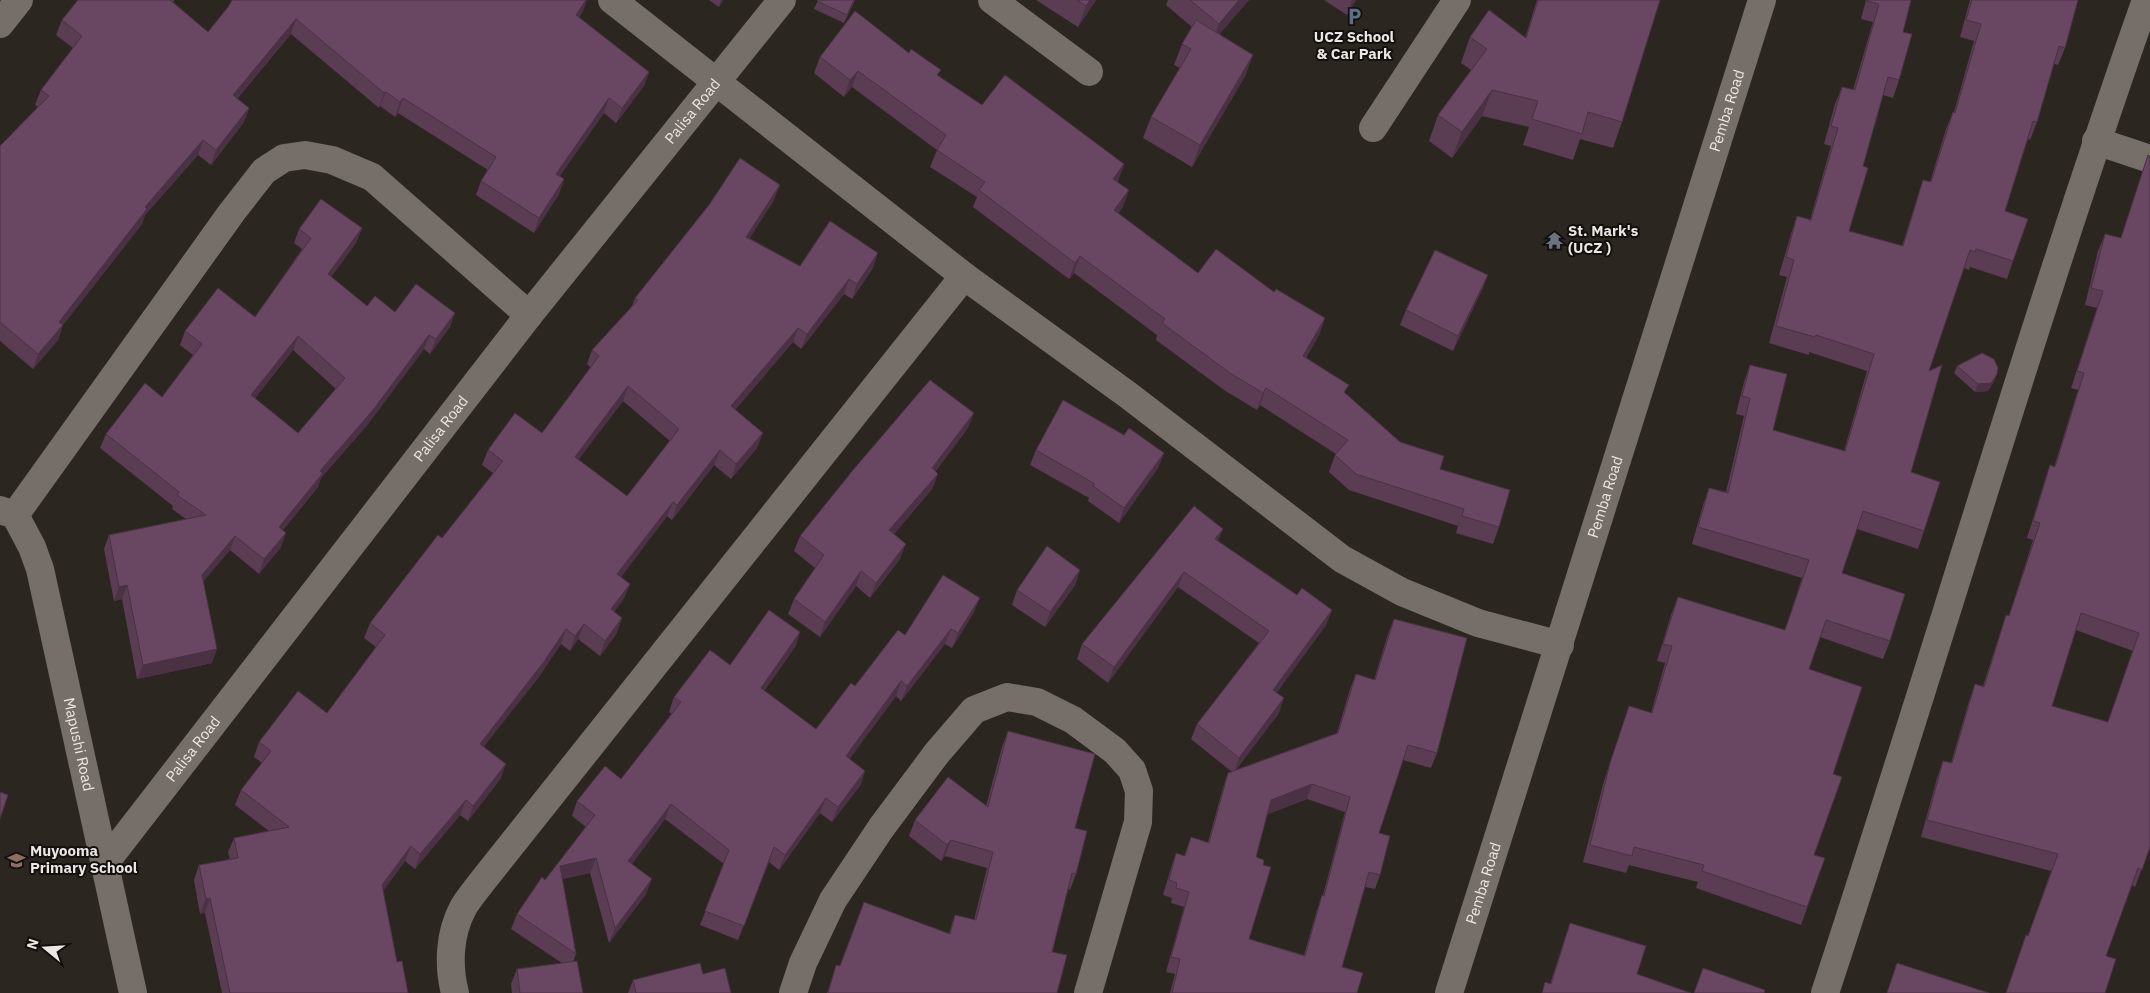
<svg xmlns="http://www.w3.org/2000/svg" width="2150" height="993" viewBox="0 0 2150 993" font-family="'IBM Plex Sans',sans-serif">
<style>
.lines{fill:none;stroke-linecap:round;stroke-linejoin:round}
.minor{stroke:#756e69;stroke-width:28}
.wall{fill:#5a3c53;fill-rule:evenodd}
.shaded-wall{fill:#4a3144}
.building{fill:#694661;stroke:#4a3144;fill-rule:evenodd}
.labels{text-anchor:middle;stroke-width:4;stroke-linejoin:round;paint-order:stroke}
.poi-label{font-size:15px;font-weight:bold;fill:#ece7e4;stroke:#120f0d;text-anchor:start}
.street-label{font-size:15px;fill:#ece7e4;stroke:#120f0d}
</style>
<rect width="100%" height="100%" fill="#2c2621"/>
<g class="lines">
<g class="minor">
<path d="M612,0L964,276L1128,395L1342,559L1402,592L1478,623L1560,645"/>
<path d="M992,0L1089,72"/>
<path d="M0,24L19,0"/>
<path d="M1373,128L1457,0"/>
<path d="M2096,141L2150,159"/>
<path id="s1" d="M0,510L15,515L32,547L40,569L133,993"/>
<path d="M15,515L232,212L264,171L284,158L305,155L332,160L372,177L529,315"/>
<path id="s2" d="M105,863L529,315L782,0"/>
<path d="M455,993C448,966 449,934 463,908C468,899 475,891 481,883L964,276"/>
<path d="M793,993L803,963L833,900L881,828L937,753L974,710L1007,697L1037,702L1073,720L1115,751L1132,770L1139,791L1138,822L1088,993"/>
<path id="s3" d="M1449,993L1762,0"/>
<path d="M1825,993C1934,663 2030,328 2146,0"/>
</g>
</g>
<path class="wall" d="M78,0H174L173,2L208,32L228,7L583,11L579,18L649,72L644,86L616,123L604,113L559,176L564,179L559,194L534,233L476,195L481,181L488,170L398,113L395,117L380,106L379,108L291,34L237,99L249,108L244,122L211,165L198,155L145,215L142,224L63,325L58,340L33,369L0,341V146L38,107L35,105L41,90L73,48L56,35L62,20Z
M709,0H723L719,7Z
M818,0H855L844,23L814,9Z
M1036,0H1096L1078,27Z
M1168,0H1249L1219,34L1253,55L1245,76L1192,167L1143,138L1151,117L1180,68L1174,65L1182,44L1192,27L1166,5Z
M1324,0H1356L1347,15Z
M1537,0H1660L1622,122L1613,148L1580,139L1573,160L1523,145L1529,127L1482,116L1452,158L1429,141L1438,115L1471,70L1461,63L1470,37L1525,38Z
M1866,0H1911L1903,32L1899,80L1893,98L1883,95L1863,166L1849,231L1902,246L1923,180L1930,182L1946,129L1953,112H1954L1974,41L1960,37L1970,0H2078L2065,48L2058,65L2054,64L2037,122L2030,140L2028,139L2005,211L2013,261L2007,279L1970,267L1969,270L1964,268L1929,371L1911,472L1924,531L1918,549L1857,529L1842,573L1890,641L1883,659L1820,637L1809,669L1833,774L1814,855L1825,858L1801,925L1696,888L1698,882L1629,865L1626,873L1583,862L1604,781L1629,706L1651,713L1665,663L1657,661L1671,615L1678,597L1785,630L1802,578L1692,544L1703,505L1709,488L1726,492L1744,416L1736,414L1744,382L1750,365L1773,430L1844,451L1867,371L1809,352V355L1769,343L1787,277L1779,275L1791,234L1797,216L1810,220L1831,146L1824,144L1835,104L1842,87L1853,90L1873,22L1861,19Z
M820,57L939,76L982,105L1124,164L1118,181L1123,207L1118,213L1198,273L1274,292L1325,318L1319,335L1306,358L1400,442L1440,469L1499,527L1493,544L1456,533L1458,526L1349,490L1329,472L1335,455L1336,454L1260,405L1257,410L1224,390L1156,340L1157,335L1074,273L1069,279L973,207L977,197L930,167L937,150L852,87L844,97L814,73Z
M2148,155L2150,847L2135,887L2132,885L2106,956L2105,993H2006L2026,935L2028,936L2051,871L1921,837L1937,778L1943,761L1951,763L1969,701L1975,684L1983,686L2000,633L2006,615L2009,616L2033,540L2027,538L2044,483L2050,465L2054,467L2078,390L2071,388L2097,308L2085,305L2098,251L2105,234L2121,238ZM2076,630L2133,651L2108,722L2052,706Z
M774,200L749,238L800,266L873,268L852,299L844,294L801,349L793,342L735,410L757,448L731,479L714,465L672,520L667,516L621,577L630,584L624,598L614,612L617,633L600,656L578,639L570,651L561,644L538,678L484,746L501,778L468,821L460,815L415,869L405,861L383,891L397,962L408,993H222L205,913L200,914L194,880L199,865L230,860L228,852L234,838L269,831L235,805L241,790L262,763L254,757L259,742L327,713L376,647L364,638L370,623L442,538L493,473L482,465L488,450L542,433L591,368L587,364L592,350L632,306L635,298ZM623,401L670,441L627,496L578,460Z
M362,228L356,243L331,277L367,306L395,312L450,327L430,354L424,349L368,424L321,478L318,487L283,530L281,547L259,574L230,550L203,581L212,663L137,679L122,599L114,601L104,549L109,535L186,519L172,509L173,506L100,448L106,434L162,397L193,355L180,345L185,331L255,317L302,249L294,243L299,229ZM293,350L336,389L298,433L255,398Z
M1488,275L1482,290L1453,351L1400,325L1406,310Z
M1957,366L1997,374L1994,381L1988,391L1975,392L1954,373Z
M968,428L935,472L938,474L932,489L894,534L900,559L870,598L856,586L820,637L788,614L794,599L815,568L794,551L800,536Z
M1124,435L1164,453L1158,468L1119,523L1088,501L1089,498L1030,465L1036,450Z
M1218,541L1297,595L1332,610L1326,625L1277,692L1279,713L1235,770L1337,733L1350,689L1356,674L1374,680L1388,634L1394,619L1437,753L1431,768L1403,760L1379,833L1380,875L1375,889L1365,887L1342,967L1357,993H1170L1175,974L1166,972L1184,907L1171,903L1172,898L1163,895L1171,868L1176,853L1184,856L1191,837L1208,842L1223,788L1228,773L1232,772L1191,739L1197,724L1259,643L1178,587L1108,683L1077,659L1082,644ZM1307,799L1345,812L1323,895L1317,910L1304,955L1249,939L1263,865L1256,857L1267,814Z
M1080,570L1075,585L1045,627L1012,605L1017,590Z
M974,612L952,648L945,644L901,701L896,696L849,759L865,771L860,786L832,822L820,813L779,870L769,862L738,940L700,925L724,864L665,819L632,864L646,894L609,943L590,873L562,879L576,954L573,962L583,993H512L511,984L517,969L562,963L511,929L517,914L545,880L586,827L572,816L577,801L621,779L672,714L669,712L674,697L730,665L800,632L795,647L764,691L816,729L855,686L905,635Z
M1008,731L1075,828L1076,874L1070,890L1068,889L1052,952L1057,993H827L836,965L840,966L949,933L955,915L974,920L987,868L945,856L941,861L909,836L915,820L986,806L1002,747Z
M1570,923L1637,974L1550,984Z
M703,974L731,993H628L633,980Z"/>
<path class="shaded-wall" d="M586,0H587L583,11L571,30L576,15Z
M721,0H723L719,7Z
M1090,0H1096L1078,27L1086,6Z
M1239,0H1249L1212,43L1219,24Z
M1352,0H1356L1347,15Z
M296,19L291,34L227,110L233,95Z
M1253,55L1245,76L1192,167L1200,145Z
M858,71L852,87L844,97L850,80Z
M649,72L644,86L616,123L622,108Z
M1492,90L1482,116L1452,158L1462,132Z
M386,92L380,106L379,108L384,93Z
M403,98L398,113L395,117L400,102Z
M609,98L604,113L551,189L556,174Z
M249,108L244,122L211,165L216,150Z
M203,140L198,155L145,215L142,224L60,329L63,325L58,340L33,369L38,354L59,322L145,207Z
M1124,164L1118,181L1107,195L1113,179Z
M564,179L559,194L534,233L539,218Z
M780,185L774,200L741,252L746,237Z
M1129,190L1123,207L1108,227L1114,210Z
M362,228L356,243L323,288L328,274Z
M878,253L873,268L852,299L857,284Z
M1080,256L1074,273L1069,279L1075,263Z
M1488,275L1482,290L1453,351L1458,336Z
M849,279L844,294L801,349L807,334Z
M455,313L450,327L430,354L436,339Z
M1325,318L1319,335L1297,372L1303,356Z
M798,328L793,342L725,421L731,406Z
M429,335L424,349L368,424L321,478L318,487L274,541L279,527L320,471Z
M298,336L293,350L246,410L251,395Z
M1997,374L1994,381L1988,391L1975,392L1978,384Z
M628,386L623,401L569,472L575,457Z
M1266,388L1260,405L1257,410L1263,393Z
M974,413L968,428L926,484L932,468Z
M763,433L757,448L731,479L736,464Z
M720,450L714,465L672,520L677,505Z
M1164,453L1158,468L1119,523L1124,508Z
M938,474L932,489L884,546L889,530Z
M673,502L667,516L612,589L617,574Z
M1223,529L1217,544L1215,539Z
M286,533L281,547L259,574L264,559Z
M235,536L230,550L197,589L202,575Z
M906,544L900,559L870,598L876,583Z
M1080,570L1075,585L1045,627L1050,612Z
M861,571L856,586L820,637L825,622Z
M1184,572L1178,587L1108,683L1114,667Z
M630,584L624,598L605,624L611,609Z
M127,585L122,599L114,601L119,587Z
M980,598L974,612L952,648L958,633Z
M1332,610L1326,625L1268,705L1273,690Z
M622,618L617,633L600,656L605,641Z
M584,624L578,639L570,651L575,636Z
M566,629L561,644L538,678L475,758L480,744Z
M951,629L945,644L901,701L907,686Z
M800,632L795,647L756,703L761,688Z
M217,649L212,663L137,679L143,665Z
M901,681L896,696L841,771L846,756Z
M1284,698L1279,713L1234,773L1239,758Z
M506,764L501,778L468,821L473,806Z
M865,771L860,786L832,822L838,807Z
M1312,784L1307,799L1266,815L1271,800Z
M826,798L820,813L779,870L785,855Z
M466,800L460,815L415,869L420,854Z
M671,804L665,819L623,876L628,861Z
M951,840L945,856L941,861L947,845Z
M411,846L405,861L376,900L382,885Z
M596,858L590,873L554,881L560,866Z
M652,879L646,894L609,943L615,928Z
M210,898L205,913L200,914L206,899Z"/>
<path class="building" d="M78,0H170L208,32L228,7L232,0H586L576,15L649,72L622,108L609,98L556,174L564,179L539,218L481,181L496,157L403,98L400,102L386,92L384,93L296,19L233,95L249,108L216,150L203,140L145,207L147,209L59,322L63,325L38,354L0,322V146L49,96L41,90L82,36L62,20Z
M818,0H854L847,15L817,1Z
M1077,0H1090L1086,6Z
M1190,0H1239L1219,24Z
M1538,0H1660L1622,122L1588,112L1582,134L1532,119L1538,101L1492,90L1462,132L1438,115L1487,49L1470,37L1489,10L1526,38Z
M1868,0H1911L1903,32L1912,34L1899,80L1888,77L1863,166L1868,168L1849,231L1903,246L1923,180L1931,182L1953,112L1955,113L1981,24L1966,20L1972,0H2078L2065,48L2059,46L2037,122L2033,121L2005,211L2028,219L2013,261L1976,249L1975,252L1970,250L1929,371L1942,365L1911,472L1940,482L1924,531L1863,511L1842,573L1905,594L1890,641L1826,620L1809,669L1862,687L1833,774L1842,777L1814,855L1825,858L1807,907L1702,871L1704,865L1634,847L1632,856L1590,845L1610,763L1629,706L1652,713L1672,646L1663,644L1678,597L1785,630L1809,560L1698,527L1709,488L1728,493L1750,398L1742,396L1750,365L1787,374L1773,430L1845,451L1874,354L1816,335L1815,337L1776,326L1794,260L1786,257L1797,216L1811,220L1838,128L1831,126L1842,87L1855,90L1879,4L1867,1Z
M855,11L909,53L911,49L941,70L937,75L982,105L1005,75L1124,164L1113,179L1129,190L1114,210L1198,273L1216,249L1274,292L1276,289L1325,318L1303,356L1349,385L1344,392L1400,442L1444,456L1440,469L1510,490L1499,527L1462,516L1464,509L1356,474L1335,455L1348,440L1266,388L1263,393L1230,373L1162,323L1165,319L1080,256L1075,263L979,190L985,182L937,150L946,135L858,71L850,80L820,57Z
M1196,20L1253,55L1200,145L1151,117L1191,49L1182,44Z
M2148,155L2150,156V847L2142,870L2138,868L2106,956L2116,959L2105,993H2006L2026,935L2028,936L2058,854L1927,820L1943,761L1952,763L1975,684L1984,687L2006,615L2009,616L2040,523L2033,521L2050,465L2055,467L2084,373L2077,371L2103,291L2091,288L2105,234L2121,238ZM2081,613L2139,633L2108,722L2052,706Z
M740,158L780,185L746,237L800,266L830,221L878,253L857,284L849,279L807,334L798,328L731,406L763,433L736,464L720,450L677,505L673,502L617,574L630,584L611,609L622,618L605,641L584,624L575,636L566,629L543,663L480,744L506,764L473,806L466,800L420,854L411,846L382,885L397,962L402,961L408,993H230L210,898L206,899L199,865L238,858L234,838L289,827L241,790L271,751L259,742L298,691L327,713L385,635L370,623L438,535L442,538L503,461L488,450L515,413L542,433L599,356L592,350L638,300L635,298L709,205ZM628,386L679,429L627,496L575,457Z
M321,199L362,228L328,274L367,306L375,296L395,312L416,284L455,313L436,339L429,335L373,410L320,471L323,473L279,527L286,533L264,559L235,536L202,575L217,649L143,665L127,585L119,587L109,535L206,515L177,495L179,492L106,434L145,383L162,397L202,344L185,331L218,288L255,317L311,238L299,229ZM298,336L345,378L298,433L251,395Z
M1435,250L1488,275L1458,336L1406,310Z
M1982,353L1994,359L1998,368L1997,374L1991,383L1978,384L1957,366Z
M930,380L974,413L932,468L938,474L889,530L906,544L876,583L861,571L825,622L794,599L824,555L800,536L853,470Z
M1063,400L1124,435L1129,428L1164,453L1124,508L1093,486L1095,484L1036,450Z
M1194,506L1223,529L1215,539L1297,595L1302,588L1332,610L1273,690L1284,698L1239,758L1197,724L1269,631L1184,572L1114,667L1082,644Z
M1047,546L1080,570L1050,612L1017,590Z
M943,575L980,598L958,633L951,629L907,686L901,681L846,756L865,771L838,807L826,798L785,855L774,847L744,926L705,911L729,850L671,804L628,861L652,879L615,928L596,858L560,866L576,954L517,914L542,877L545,880L595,815L577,801L605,766L621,779L681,702L674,697L710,650L730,665L769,610L800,632L761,688L816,729L851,683L855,686L898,630L905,635Z
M1394,619L1467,638L1437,753L1408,745L1379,833L1390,836L1380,875L1369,872L1342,967L1363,973L1357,993H1172L1180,959L1171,957L1189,892L1176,888L1177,883L1169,880L1176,853L1185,856L1191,837L1209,843L1228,773L1338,733L1356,674L1375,680ZM1312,784L1350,797L1324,896L1322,895L1305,956L1249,939L1271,867L1263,865L1264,860L1256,857L1271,800Z
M1008,731L1095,754L1075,828L1087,831L1076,874L1072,873L1052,952L1067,955L1057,993H828L836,965L840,966L864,902L950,934L955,915L976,920L993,852L951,840L947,845L915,820L948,777L988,807Z
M0,792L8,795L0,819Z
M1570,923L1646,946L1637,974L1691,993H1542L1545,982L1551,984Z
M577,961L583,993H520L517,969Z
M700,963L703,974L725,968L731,993H636L633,980Z
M1897,963L1989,993H1887Z
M1703,968L1765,990L1764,993H1694Z"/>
<defs>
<symbol id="parking-bare" viewBox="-9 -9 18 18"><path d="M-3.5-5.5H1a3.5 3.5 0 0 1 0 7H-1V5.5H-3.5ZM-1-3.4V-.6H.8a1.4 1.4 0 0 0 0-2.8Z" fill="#5c6f8a" stroke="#120f0d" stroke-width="2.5" paint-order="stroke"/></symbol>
<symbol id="temple-bare" viewBox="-9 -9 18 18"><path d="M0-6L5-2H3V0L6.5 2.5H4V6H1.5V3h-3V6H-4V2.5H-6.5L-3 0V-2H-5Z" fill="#6b7280" stroke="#120f0d" stroke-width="2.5" paint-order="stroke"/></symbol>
<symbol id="school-bare" viewBox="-9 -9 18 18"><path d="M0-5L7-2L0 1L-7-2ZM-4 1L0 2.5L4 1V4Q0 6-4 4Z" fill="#8d6e63" stroke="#120f0d" stroke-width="2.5" paint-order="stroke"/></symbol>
</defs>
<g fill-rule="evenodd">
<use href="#parking-bare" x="1342" y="4" width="25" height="25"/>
<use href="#temple-bare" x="1542" y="228" width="25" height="25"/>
<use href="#school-bare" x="4" y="848" width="25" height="25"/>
</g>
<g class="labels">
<g class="poi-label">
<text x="1354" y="42" text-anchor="middle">UCZ School<tspan x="1354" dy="17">&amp; Car Park</tspan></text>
<text x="1568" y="236">St. Mark's<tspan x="1568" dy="17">(UCZ )</tspan></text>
<text x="30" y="856">Muyooma<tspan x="30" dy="17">Primary School</tspan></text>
</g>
<g class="street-label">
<text dy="5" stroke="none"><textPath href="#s3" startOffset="925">Pemba Road</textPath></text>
<text dy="5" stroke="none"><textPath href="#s2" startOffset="954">Palisa Road</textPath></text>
<text dy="5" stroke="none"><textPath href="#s2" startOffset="549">Palisa Road</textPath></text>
<text dy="5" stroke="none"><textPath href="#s3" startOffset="520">Pemba Road</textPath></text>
<text dy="5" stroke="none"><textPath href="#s1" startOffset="255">Mapushi Road</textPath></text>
<text dy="5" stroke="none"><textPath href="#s2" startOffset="144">Palisa Road</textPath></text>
<text dy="5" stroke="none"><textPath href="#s3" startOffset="115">Pemba Road</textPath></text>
</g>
</g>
<g transform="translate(45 948) rotate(288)" stroke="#120f0d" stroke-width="4" paint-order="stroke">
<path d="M0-4L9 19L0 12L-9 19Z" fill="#ece7e4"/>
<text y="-8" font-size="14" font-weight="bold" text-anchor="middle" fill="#ece7e4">N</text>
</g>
</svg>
